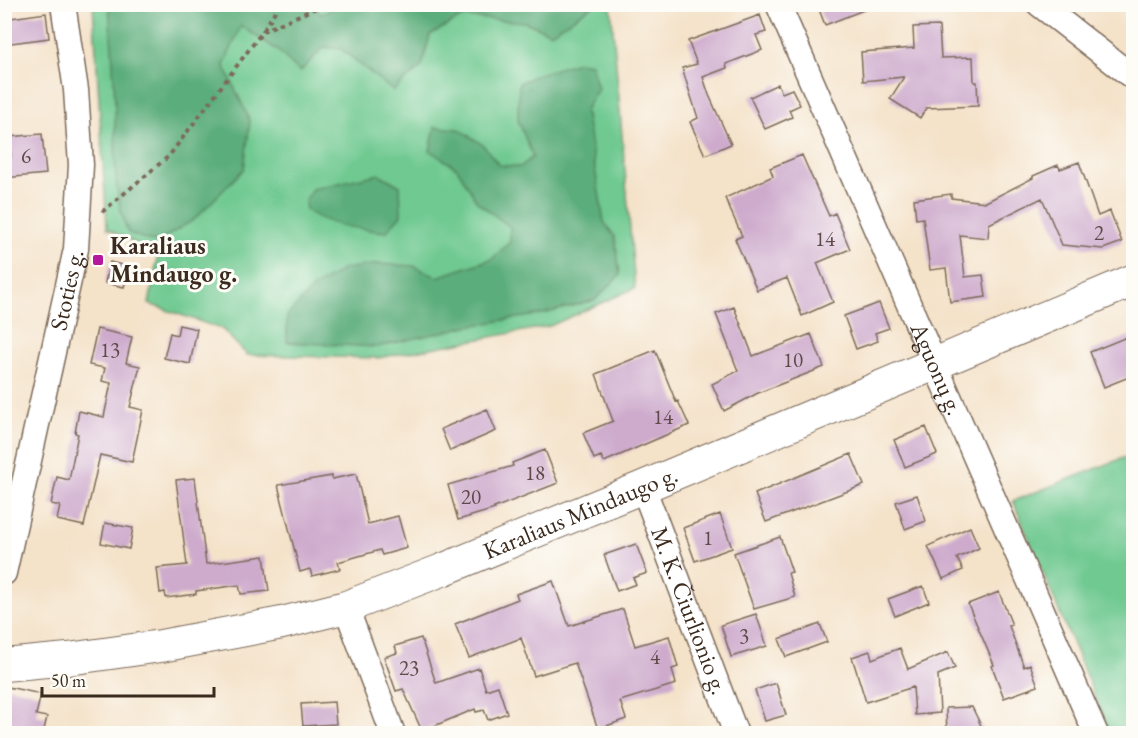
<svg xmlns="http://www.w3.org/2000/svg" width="1138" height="738" viewBox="0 0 1138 738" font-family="'EB Garamond',serif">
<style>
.green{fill:#6fc991;stroke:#557a58;stroke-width:1.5}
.forest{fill:#5bad7b;stroke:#4b6c4c;stroke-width:1.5}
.building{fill:#ceabcd}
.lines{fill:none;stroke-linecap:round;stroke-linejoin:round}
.minor-casing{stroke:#7c6a5a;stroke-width:27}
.major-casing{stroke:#7c6a5a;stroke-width:34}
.path{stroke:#7c6a5a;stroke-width:4;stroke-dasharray:4.5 4.5;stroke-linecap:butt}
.minor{stroke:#fff;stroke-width:24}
.major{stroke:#fff;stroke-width:32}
.poi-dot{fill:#b5179e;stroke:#fdfcf7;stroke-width:2}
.labels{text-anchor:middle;stroke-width:6;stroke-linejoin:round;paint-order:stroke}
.number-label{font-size:21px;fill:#604a4a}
.poi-label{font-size:24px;font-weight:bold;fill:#3b2a1e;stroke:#fdfcf7;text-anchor:start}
.street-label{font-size:24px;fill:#3b2a1e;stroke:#fdfcf7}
</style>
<rect width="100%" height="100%" fill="#fdfcf7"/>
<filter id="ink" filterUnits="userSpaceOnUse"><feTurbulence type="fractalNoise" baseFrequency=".0167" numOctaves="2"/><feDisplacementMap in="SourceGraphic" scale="12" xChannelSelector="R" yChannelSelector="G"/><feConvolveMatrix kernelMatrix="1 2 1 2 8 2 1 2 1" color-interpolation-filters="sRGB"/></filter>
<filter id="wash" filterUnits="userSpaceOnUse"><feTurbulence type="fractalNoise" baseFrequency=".008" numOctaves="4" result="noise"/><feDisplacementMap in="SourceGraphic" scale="24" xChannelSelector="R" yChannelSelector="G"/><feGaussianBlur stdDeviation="1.35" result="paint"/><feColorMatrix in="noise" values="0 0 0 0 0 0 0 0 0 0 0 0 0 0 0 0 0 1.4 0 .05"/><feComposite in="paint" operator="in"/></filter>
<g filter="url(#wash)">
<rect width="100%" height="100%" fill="#f4e2c9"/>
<path class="green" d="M93,5H611L635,288L550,326L378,358L247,355L222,329L149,304L158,255L107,228Z
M1133,454V733H1110L1013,501Z"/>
<path class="forest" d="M309,4L321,14L345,4L594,5L551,33L525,22L462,17L430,35L422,66L393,91L341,49L324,47L300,72L276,49L241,26L224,65L250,121L244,169L195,219L156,243L128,233C111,190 116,150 115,106C114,72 111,38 109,5Z
M578,62L591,64L598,89L585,110L604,222L615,237L620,275L595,300L543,314L468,326L377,347L287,342V316L314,287L344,269L379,264L414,266L437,277L492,259L510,242V227L477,202L457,168L430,151L435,127L459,129L483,145L499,165L520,167L533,157L518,120L519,83L539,74Z
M379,174L400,186L401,215L386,232C360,229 327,226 306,210L305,201L312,189Z"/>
<g id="blocks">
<path class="building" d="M817,4H874V6L825,25Z
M46,13L49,38L4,44V19Z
M760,15L766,32L756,35L762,50L726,64L727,68L703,77L709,95L731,144L705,155L690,122L698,118L682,68L697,64L688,41Z
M939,26L941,58L973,57L974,82H977L978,106L926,108L920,118L890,99L904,77L863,81L861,52L914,48L913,27Z
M778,84L782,93L792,89L800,105L789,110L792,117L765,129L750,97Z
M42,134L46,174L4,178V156H11L9,137Z
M802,155L829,216L835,213L850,249L817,263L833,302L802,316L787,278L757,290L735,239L742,236L725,198L773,176L770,168Z
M1079,162L1098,216L1110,211L1122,242L1103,249L1062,245L1042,198L989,224L988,238L960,235L965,277L983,275L986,297L950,302L946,268L930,270L923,218L916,219L914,199L951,194V198L986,202L1033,178V176L1058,165L1060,169Z
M110,262L130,267L124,287L105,283Z
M879,303L889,328L875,333L878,341L856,349L844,316Z
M734,307L753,356L811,334L824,367L758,393L724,411L712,384L738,371L716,314Z
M179,325L197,329L190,364L164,358L170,333L177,335Z
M97,329L132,337L126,363L140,366L130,407L143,410L132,462L100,455L84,526L57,520L60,506L51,504L57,477L69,480L78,434L75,433L79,411L104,417L111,383L102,381L105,368L89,365Z
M1134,334V375L1104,387L1090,352Z
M655,350L676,402L678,401L689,425L604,462L601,456L594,459L583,433L613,421L596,374Z
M487,409L496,431L450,451L441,429Z
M926,427L937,454L905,467L894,440Z
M545,450L558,483L494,508L495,509L458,520L448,485L513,466L512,463Z
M851,454L864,485L766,522L755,494Z
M356,474L368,524L398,516L407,548L382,555L380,550L338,562L340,569L312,576L310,569L300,572L278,485L332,476V479Z
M195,478L206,564L264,556L269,591L241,594L239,585L196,591V594L166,598L165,592L160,593L157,568L187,565L176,480Z
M917,495L926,521L905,529L896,502Z
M720,514L732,548L695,561L683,528Z
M105,523L133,528L129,549L101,543Z
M970,527L979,548L957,558L963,570L943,579L928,546Z
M780,537L792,572L788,573L795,597L754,609L734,553Z
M636,544L647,573L633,578L636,584L617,591L604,555Z
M553,581L569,626L623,609L635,646L669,636L678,667L672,669L676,684L620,701L626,719L598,729L575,663L534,676L521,638L469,658L455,624L518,599L516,594Z
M923,586L929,602L895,616L888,599Z
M999,592L1012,625L1009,626L1024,667L1030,664L1038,686L1004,698L992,666L994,665L968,604Z
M756,614L767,646L731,657L721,625Z
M820,624L827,642L786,657L779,639Z
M421,638L436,683L479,668L486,690L498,686L507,713L488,720L484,710L476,712L475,709L422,731L403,689L396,691L384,657L397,653L395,646Z
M900,648L908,669L948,652L955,668L938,675L940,713L915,715L913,687L866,702L852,657L870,651L872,659Z
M776,683L786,715L765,721L755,690Z
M8,687L41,694L36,715L47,717L43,734H4V702Z
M334,702L336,724L303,726L301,704Z
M972,707L985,734H947L946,708Z"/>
</g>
</g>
<g filter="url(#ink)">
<use href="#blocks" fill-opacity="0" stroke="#7c6a5a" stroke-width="1.5"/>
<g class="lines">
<defs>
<g id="minor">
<path id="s1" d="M778,4L1096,734"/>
<path d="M1039,4L1134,78"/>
<path id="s2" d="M643,487L736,734"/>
<path id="s3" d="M4,573L76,249L81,165L76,90L63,4"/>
<path d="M346,607L393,734"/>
</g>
<g id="major">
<path id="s4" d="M4,665L68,659L161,646L282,623L346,607L442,570L643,487L1134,280"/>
</g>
</defs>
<use href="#minor" class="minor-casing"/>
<use href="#major" class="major-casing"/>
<path class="path" d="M264,30L279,4
M102,212L169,156L263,31L325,4"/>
<use href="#minor" class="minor"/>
<use href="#major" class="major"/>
</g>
</g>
<rect class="poi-dot" x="92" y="254" width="12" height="12" rx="3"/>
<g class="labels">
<g class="number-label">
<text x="26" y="163">6</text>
<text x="1099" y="240">2</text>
<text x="825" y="246">14</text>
<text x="110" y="357">13</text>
<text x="793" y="367">10</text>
<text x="663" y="424">14</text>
<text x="535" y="480">18</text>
<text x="471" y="504">20</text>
<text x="708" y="545">1</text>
<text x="744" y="643">3</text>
<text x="655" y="664">4</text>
<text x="409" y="675">23</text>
</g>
<g class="poi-label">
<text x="110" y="254">Karaliaus<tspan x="110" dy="28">Mindaugo g.</tspan></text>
</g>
<g class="street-label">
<text dy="8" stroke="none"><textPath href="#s3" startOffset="290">Stoties g.</textPath></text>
<text dy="8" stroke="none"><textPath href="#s1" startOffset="398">Aguonų g.</textPath></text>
<text dy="8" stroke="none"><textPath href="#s4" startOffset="600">Karaliaus Mindaugo g.</textPath></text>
<text dy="8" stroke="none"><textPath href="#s2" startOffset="132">M. K. Čiurlionio g.</textPath></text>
</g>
</g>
<rect width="1138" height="738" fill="none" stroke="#fdfcf7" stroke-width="24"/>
<path d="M42 687v9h172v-9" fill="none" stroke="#3b2a1e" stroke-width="3"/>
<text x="51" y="687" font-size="18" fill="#3b2a1e" stroke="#fdfcf7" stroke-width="4.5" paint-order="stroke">50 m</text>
</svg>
